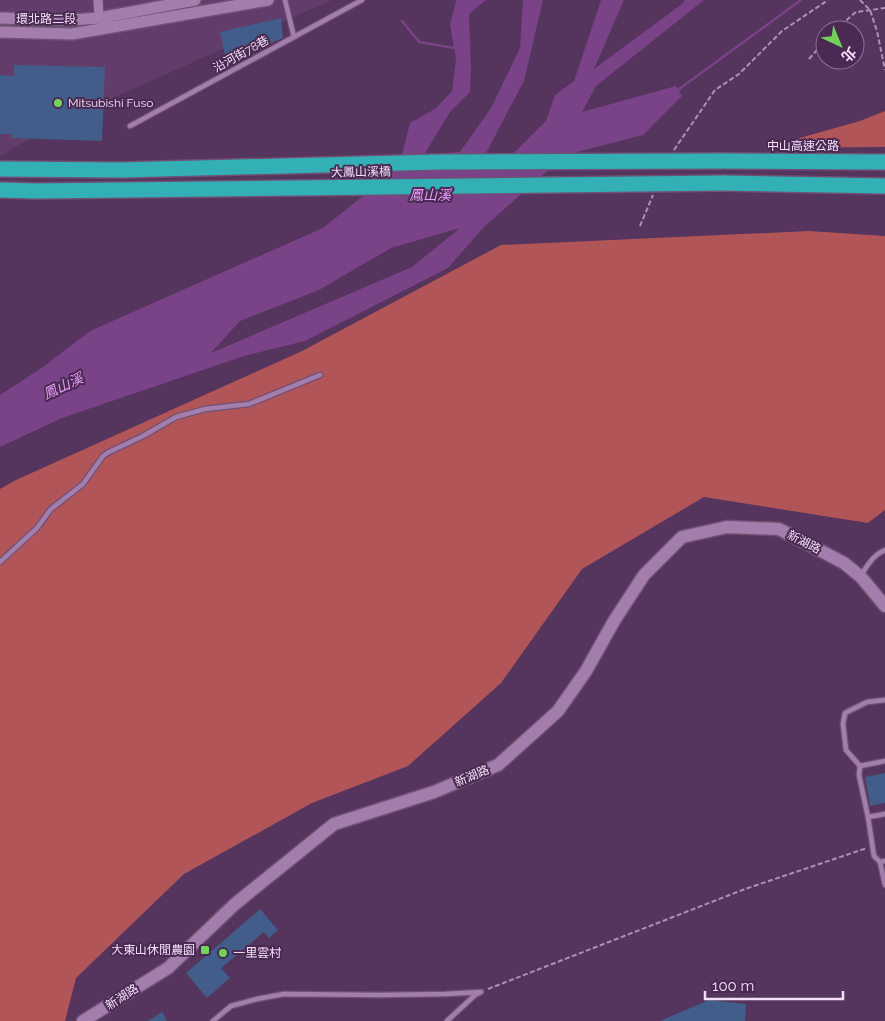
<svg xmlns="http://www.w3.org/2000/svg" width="885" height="1021" viewBox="0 0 885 1021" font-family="Raleway,'Noto Sans TC',sans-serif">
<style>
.built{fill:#623c6b}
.forest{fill:#b15558}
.water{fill:#7a4387;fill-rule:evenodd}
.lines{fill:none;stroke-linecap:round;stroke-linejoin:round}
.stream{stroke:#7a4387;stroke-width:2.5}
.building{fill:#425d89}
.service-casing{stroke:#6e5175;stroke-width:7}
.minor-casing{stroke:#6e5175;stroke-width:11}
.tertiary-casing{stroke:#6e5175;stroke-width:14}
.secondary-casing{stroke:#6e5175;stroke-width:15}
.motorway-casing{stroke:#6e5175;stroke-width:18}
.path{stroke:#ac92b2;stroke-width:2;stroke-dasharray:5 2.5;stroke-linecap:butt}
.service{stroke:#a37eac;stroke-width:4.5}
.minor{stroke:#a37eac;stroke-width:9}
.tertiary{stroke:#a37eac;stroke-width:11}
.secondary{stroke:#a37eac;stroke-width:12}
.motorway{stroke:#33b0b6;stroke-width:15}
.motorway-bridge-casing{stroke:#6e5175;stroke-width:18;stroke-linecap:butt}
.motorway-bridge{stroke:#33b0b6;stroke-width:15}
.poi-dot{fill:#73d25c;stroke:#4a2a52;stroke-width:2}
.labels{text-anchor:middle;stroke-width:4;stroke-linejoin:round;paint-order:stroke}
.street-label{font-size:12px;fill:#f4e0f9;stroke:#4a2a52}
.poi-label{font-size:12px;fill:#f4e0f9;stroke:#4a2a52;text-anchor:start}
.water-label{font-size:14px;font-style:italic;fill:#e99dfb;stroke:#4a2a52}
</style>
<rect width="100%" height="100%" fill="#55345d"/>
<path class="built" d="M0,0H332L57,123L0,156Z"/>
<path class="forest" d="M885,111V147L764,148L860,121Z
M809,231L885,236V510L868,523L704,497L582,569L501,683L408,766L312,803L184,874L76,978L65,1021H0V489L16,480L302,351L501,245Z"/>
<path class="water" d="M457,0H486L469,14L471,68L470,92L450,112L424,155L460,152L491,108L520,48L523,0H543L524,81L485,155L514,153L546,121L555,95L574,81L601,0H624L594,69L682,4L685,0H704L596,86L582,112L676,86L682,96L643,135L565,155L483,228L448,268L305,341L244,356L62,418L0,447V395L43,367L90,331L323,228L399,167L410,123L435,109L452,91L456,59L450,25L456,1ZM460,228L412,267L211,353L240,321L319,290L391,248Z"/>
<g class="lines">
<path class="stream" d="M402,21L419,42L454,48
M675,92L801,0"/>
</g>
<path class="building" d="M281,18L283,38L226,61L220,32Z
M14,65L105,67L102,141L11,138V134H0V75L14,76Z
M885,773V803L870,806L865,777Z
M260,909L278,930L269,938L264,932L221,968L230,978L207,998L186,973Z
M709,1000L746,1004L745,1021H660Z
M162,1012L167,1021H148Z"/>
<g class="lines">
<defs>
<path id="service" d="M285,0L294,37
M130,126L362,0
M0,562L37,528L51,509L83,484L103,456L109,452L143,436L176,417L205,409L249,404L320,375
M861,575C868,565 873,555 885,550
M885,700L867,702L845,713L843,724L846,750L860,766L859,775L868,817L885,814
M860,766L885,761
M868,817L874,856L880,862L885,861
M880,862L885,885
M213,1021L231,1006L257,999L284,994L379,995L445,994L481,992L475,995L447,1021"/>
<path id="minor" d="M98,0L99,18"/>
<path id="tertiary" d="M0,18L71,20L99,18L195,0
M0,32L72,34L268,0"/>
<path id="secondary" d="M83,1021L168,968L235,904L334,824L434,792L498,765L558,711L586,671L614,621L644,575L682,537L727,527L779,529L844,563L861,577L885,606"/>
<path id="motorway" d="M720,161L885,162
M723,183L885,186"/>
</defs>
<use href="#service" class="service-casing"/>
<use href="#minor" class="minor-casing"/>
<use href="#tertiary" class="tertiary-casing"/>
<use href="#secondary" class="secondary-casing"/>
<use href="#motorway" class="motorway-casing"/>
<path class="path" d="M860,0L870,10L877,31L885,70
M835,30L856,12L885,8
M809,59L825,41
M674,150L715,90L739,74L782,31L828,0
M640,226L653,195
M488,989L745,889L867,848"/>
<use href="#service" class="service"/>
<use href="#minor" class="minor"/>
<use href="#tertiary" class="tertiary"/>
<use href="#secondary" class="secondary"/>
<use href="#motorway" class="motorway"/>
<defs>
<path id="motorway-bridge" d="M0,169L122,170L439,162L720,161
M0,190L36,191L723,183"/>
</defs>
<use href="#motorway-bridge" class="motorway-bridge-casing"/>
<use href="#motorway-bridge" class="motorway-bridge"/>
</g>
<g class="poi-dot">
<circle cx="58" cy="103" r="5"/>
<rect x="200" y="945" width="10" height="10" rx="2.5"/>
<circle cx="223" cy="953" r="5"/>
</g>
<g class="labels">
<g class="street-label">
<text x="46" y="23">環北路二段</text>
<text transform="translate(241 54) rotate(-29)" y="4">沿河街78巷</text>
<text x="803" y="150">中山高速公路</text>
<text transform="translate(361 172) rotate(-1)" y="4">大鳳山溪橋</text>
<text transform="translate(804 542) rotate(27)" y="4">新湖路</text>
<text transform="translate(472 776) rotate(-23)" y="4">新湖路</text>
<text transform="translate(122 997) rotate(-33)" y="4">新湖路</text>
</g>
<g class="poi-label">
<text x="68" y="107">Mitsubishi Fuso</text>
<text x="195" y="954" text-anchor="end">大東山休閒農園</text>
<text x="233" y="957">一里雲村</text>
</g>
<g class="water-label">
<text x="430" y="200">鳳山溪</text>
<text transform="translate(63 386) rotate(-25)" y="5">鳳山溪</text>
</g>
</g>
<g transform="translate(840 45) rotate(136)"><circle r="24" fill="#4a2a52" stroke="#8e7395"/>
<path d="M0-4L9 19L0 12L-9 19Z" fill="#73d25c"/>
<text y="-8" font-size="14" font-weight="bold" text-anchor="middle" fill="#f4e0f9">北</text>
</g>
<path d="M705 991v8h138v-8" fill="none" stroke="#f4e0f9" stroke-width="2.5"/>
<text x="712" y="991" font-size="15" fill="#f4e0f9" stroke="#4a2a52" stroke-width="4" paint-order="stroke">100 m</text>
</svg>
